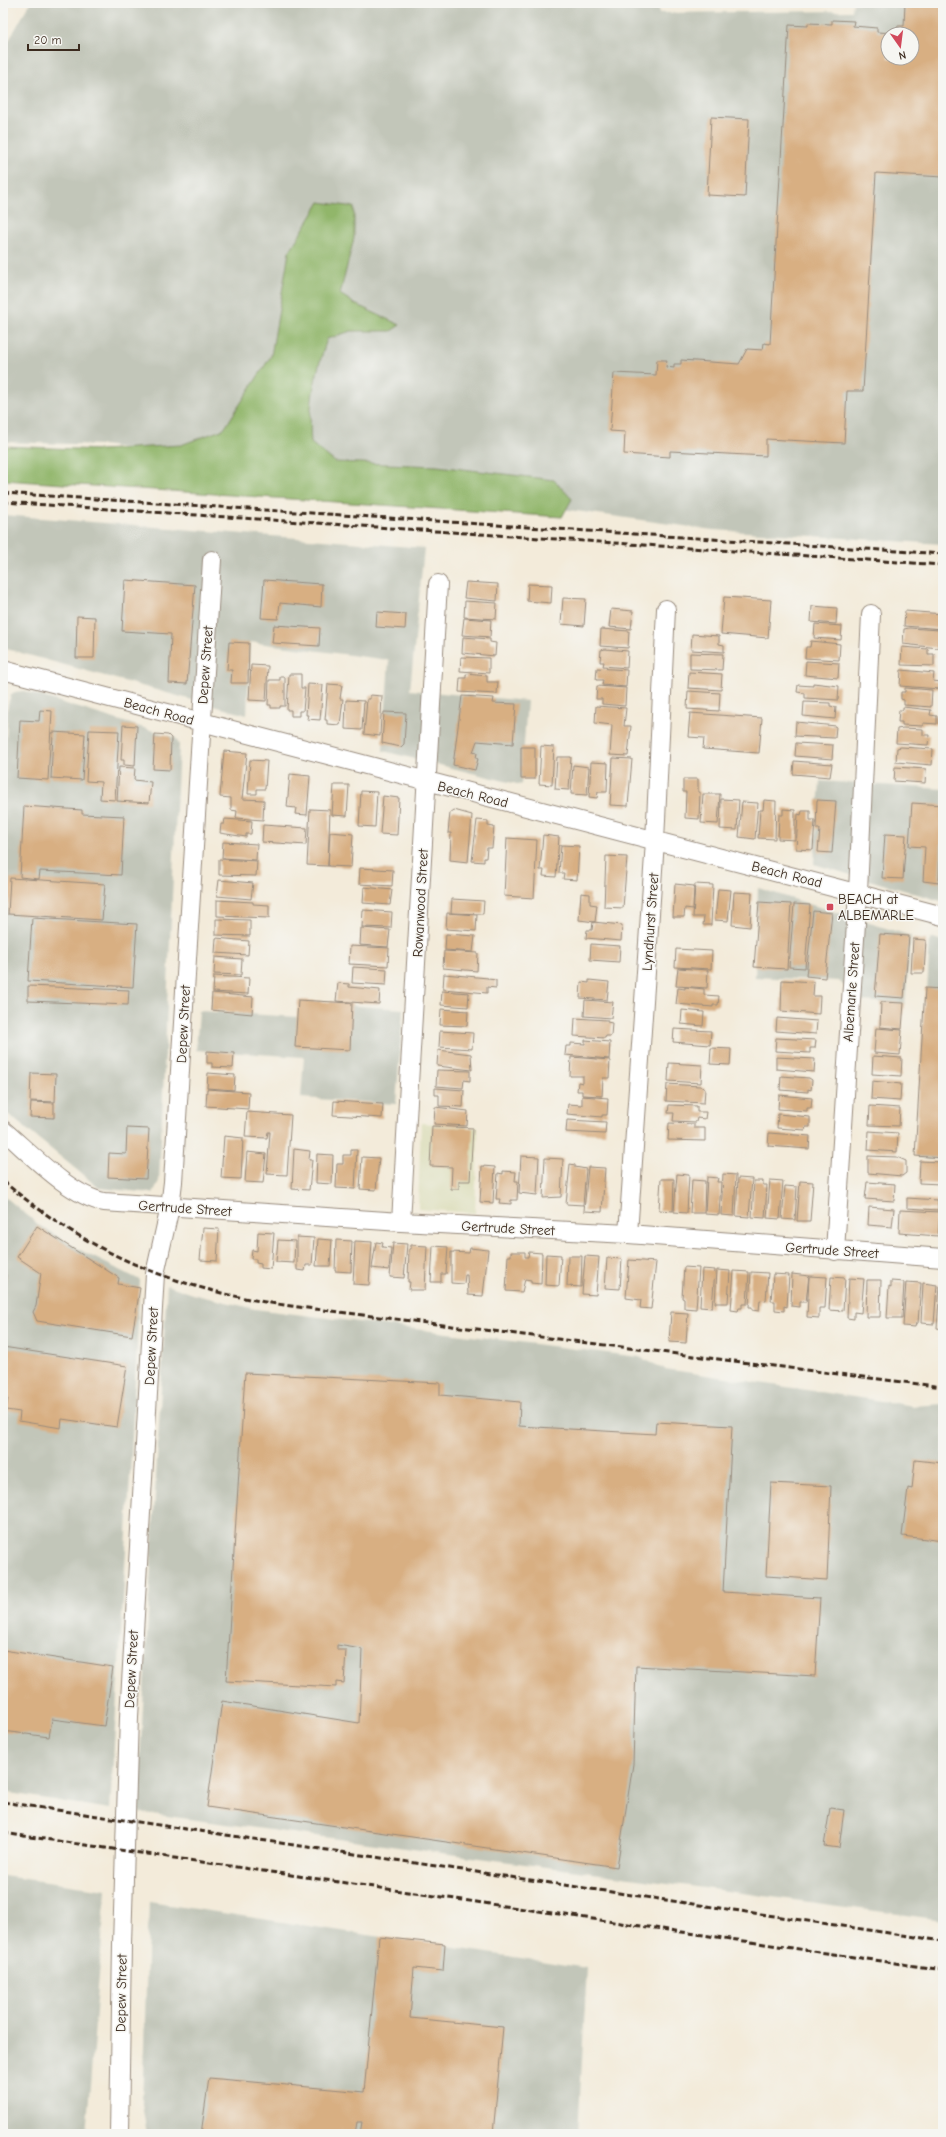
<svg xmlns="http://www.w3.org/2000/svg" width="946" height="2137" viewBox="0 0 946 2137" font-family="'Comic Neue',sans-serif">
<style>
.built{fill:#dddebc}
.industrial{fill:#c2c6b9;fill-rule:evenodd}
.forest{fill:#91b66a;stroke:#667044}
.building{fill:#d8af82;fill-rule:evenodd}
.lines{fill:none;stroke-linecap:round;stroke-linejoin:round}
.minor-casing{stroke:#978a7c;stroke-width:20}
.minor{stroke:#fff;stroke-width:18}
.rail{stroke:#3b2a1e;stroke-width:3;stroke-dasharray:6 3;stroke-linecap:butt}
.poi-dot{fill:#d1495b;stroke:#f6f6f2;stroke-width:1.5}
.labels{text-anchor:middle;stroke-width:3;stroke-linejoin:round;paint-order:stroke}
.street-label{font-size:14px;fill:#3b2a1e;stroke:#f6f6f2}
.poi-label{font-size:14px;fill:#3b2a1e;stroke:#f6f6f2;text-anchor:start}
</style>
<rect width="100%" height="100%" fill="#f6f6f2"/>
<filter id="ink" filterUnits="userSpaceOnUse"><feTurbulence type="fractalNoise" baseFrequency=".025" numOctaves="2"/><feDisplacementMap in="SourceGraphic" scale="8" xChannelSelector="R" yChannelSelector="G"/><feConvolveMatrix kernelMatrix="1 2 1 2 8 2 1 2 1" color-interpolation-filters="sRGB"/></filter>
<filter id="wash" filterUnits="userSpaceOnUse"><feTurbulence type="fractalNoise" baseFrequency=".012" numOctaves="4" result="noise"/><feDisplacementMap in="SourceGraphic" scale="16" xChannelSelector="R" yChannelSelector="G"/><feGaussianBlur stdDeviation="0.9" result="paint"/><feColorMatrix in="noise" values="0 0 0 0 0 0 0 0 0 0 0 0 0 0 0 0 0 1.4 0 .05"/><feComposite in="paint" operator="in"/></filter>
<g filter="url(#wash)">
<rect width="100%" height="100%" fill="#f3ebda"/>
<path class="built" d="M421,1123L478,1128L475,1213L418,1209Z"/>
<path class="industrial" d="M30,3H659V13L852,11L853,3H943V544L713,530L103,445L3,442V51ZM888,34H912V58H888Z
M3,515L424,548L410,690L527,701L521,785L383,751L389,660L250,642L247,715L3,648Z
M24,691L176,738L179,745L159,1181L153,1193L99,1188L3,1110V797L8,704L11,695L15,692Z
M820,781L943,789V867L941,901L814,864Z
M758,888L911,936L905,1004L863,1001L839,981L755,977Z
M930,938L943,941V1159L918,1158Z
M300,1002L403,1009L396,1104L301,1098L304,1057L196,1050L199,1011L298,1017Z
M3,1195L40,1226L89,1255L140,1280L127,1534L110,1809L3,1792Z
M167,1285L196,1295L255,1309L639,1357L665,1369L914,1406L943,1404V1920L137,1812Z
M3,1876L106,1890L86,2134H3Z
M149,1902L587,1968L578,2134H147L142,2104Z"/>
<path class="forest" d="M320,202L354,207V238L340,294L355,304L400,325L391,331H351L327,339C315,376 308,403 311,443L335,462L437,466L554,480L572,499L562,517L3,480V446L101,450L181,445L224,429L271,356L289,252Z"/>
<g id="blocks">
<path class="building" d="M905,3H943V177L876,173L863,391H847L844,443L766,439V456L670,451V457L624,454L625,432L610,431L614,373L656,375L657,360H667L666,367L674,368V364H681V360L739,364L747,349L763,350L764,343L770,344L789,25L808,26V23L832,24V20L854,21L853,26L877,28V32L895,33L898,26H904ZM888,34H912V58H888Z
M711,117L749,119L745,197L707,195Z
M125,580L195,585L187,684L169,683L171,634L122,631Z
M264,580L322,584L321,607L280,603L278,619L261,618Z
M466,582L498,584L497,601L464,598Z
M528,584L552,585L551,603L527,601Z
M724,597L771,600L768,638L721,634Z
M563,598L586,599L584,626L561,624Z
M465,601L497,603L496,619L464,617Z
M812,606L837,608L836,624L811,622Z
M611,609L633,611L631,629L609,627Z
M905,611L943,614V629L904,626Z
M377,612L406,614L405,629L376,627Z
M77,616L95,617L94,658H76Z
M464,618L491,620L490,637L462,635Z
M815,624L842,626L841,640L814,638Z
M274,625L320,628L319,646L272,643Z
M909,628L939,630L938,648L903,644L904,629Z
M601,629L629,631L628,648L600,646Z
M692,634L719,636V644L724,645V652L691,650Z
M463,637L490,639V642L496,643L495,656L462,653Z
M811,641L840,644L839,660L805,658L806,647H810Z
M229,642L249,643L248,683H231L232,670H227Z
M902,647L928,649V654H934V666L901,665Z
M605,649L628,651L627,668L603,666L604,662H600L601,650Z
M690,653L723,654L722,670L690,669Z
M461,657L489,658V673L460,671Z
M806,661L839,663L838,678L805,675Z
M251,665L268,666L266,701L249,700Z
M597,668L627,670L626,687L602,685L603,680H596Z
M901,670L934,673L933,681L941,682L940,689L900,686Z
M689,672L722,674L721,690L688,688Z
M289,674H301V688H305L303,711H299V716H291V710H287Z
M466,674L487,676V682H498L497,694L459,692L460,678H466Z
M280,677H285V706H280V708H271V705H268L269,680H280Z
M813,683L839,686L838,700L805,698V693L797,692L798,685L813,686Z
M308,684L323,685L320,720L307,719L308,715H306Z
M328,684L342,685L340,699H343L340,725L327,724V720H325Z
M597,686L626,688L625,706L602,704V699H596Z
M905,688L932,690L931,707L904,705V700L901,699V692H905Z
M688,691L720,693L719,711L687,709Z
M370,695L382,696L380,736L364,734L367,699H370Z
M462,696L494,698L493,703L516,704L513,744L477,741L473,752L477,753L476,758L478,759L475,770L453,765Z
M346,700L364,701L362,730L345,729Z
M804,702L830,703V706L836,707L835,719L803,716Z
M596,706L626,708L624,726H631L628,756L610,755L612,725L595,723Z
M903,707L931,710L930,715L937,716V724L923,723V726L902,725V722H898L899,710H903Z
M40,710L52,711L48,780L17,778L20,720L39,721Z
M384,712L406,713L404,744L401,747L382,743Z
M690,713L762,718L759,753L703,749L704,738L688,737Z
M796,722L836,726L835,738L795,736Z
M123,725L137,726L135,766L124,765V760H121Z
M903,728L923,729V735H929L928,745L896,743L897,729Z
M89,730L119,731L115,800L100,799L101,782L86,781Z
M53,732L85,734L82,780L51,778Z
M155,734L168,735L171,738L170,770L153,769Z
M796,743L833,745L832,759L795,756Z
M541,746L554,747L552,785L539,784Z
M521,747H535V779H521Z
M901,747L933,749L932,765L896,762L897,748Z
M224,751L247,753L242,799L264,800L263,820L236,818L237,811L231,810V798L220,797Z
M557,757H571L569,790L555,789Z
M613,758L632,759L628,806L610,805Z
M250,760L267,761L265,789H257V794H248Z
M794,761L832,764L830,777L793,774Z
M591,762L608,763L607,792H598L597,798L589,797Z
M573,765L589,767L587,795L571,794Z
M119,767L135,768L134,780L151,782L149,803L117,801Z
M895,767L926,769L925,783L894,781Z
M290,774L310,776L307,815L295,814L296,808L287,807Z
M683,779H698V792H700L699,819L685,818L686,792H683Z
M334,785H349L347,816L332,815Z
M361,791L377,792L375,827L359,826Z
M703,794H720L718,824L701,823Z
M383,796L399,798L397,835L380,834Z
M721,799L739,800L737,830L720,829Z
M764,800L776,801L775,839L758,838L760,810H763Z
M817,800L836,801L832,853L818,852L820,829H816Z
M742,802L758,803L755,839L739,837Z
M912,803L943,805L939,883L923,881L925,847L909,846Z
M24,806L82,810V814L124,816L121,875L40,871L39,879L20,877Z
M310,809L330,810L328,866L307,865Z
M783,809L795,810V840L778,839L779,815H783Z
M454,810L472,815L468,862L450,860L451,833H448L450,813Z
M802,811H810V820H815L813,850L796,849L798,814L801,815Z
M225,819L252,821L251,834H246V837L220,833L221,824H224Z
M477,820L488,821V826L494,827L492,848H487L486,858H484V862L472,861Z
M263,825L307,828L306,845L262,842Z
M330,832L353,834L351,867L328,866Z
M885,834L906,835L903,879L882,878Z
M543,835L559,837L556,877L543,876L544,870H540Z
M507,838L537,840L534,898L504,896Z
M223,842L257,844L256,860L222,858Z
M561,845L579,846L577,880L563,879L564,873H559Z
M606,856L627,857L623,908L604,907Z
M219,859L257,861L256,876L219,875Z
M942,866H943V888H941Z
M360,868L393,870L392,886L359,884Z
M10,878L105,884L102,920L8,914Z
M219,880L253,883L251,899L217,896Z
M675,884L694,886L693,909L685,908L684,917H673Z
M695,884L713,885L711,925H703L704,917H693Z
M364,887L392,890L390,905L363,903Z
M718,889L731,890L728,921L715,920Z
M734,892L752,893L750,927L732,925Z
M581,893L590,894V904L597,905L595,922L579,920Z
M452,899L484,901L483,914L451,913Z
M217,900L253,902V904L269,905V918L217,916Z
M759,902L791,904L787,969L754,967Z
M794,904L810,905L805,968L789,967Z
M363,910L392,912L391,928L362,927Z
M813,911L832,913L825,978L806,976Z
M447,913L477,915L476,931L446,929Z
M32,918L137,924L133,987L28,981Z
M216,919L250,920V936L216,935Z
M593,922L622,925L621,941L586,938L587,930H592Z
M361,928L390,930L388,947L360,945Z
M446,934L475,936L473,952L445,950Z
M880,934L909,936L904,998L875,996Z
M216,938L249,941L248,955L215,953Z
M913,939L926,940L924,973H911Z
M591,944L620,946L619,962L590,960Z
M350,946L389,948L388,966L349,964Z
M676,949L712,951L711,969L675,967Z
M444,951L478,953L477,971L443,968Z
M215,957L242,959L241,975L214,974Z
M353,967L387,969L386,985L352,983Z
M678,968L708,970L707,988L676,986Z
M444,974L488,978V979L496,980V988L487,987V993L443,989Z
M214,976L249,978L248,994L213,992Z
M589,980L609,982L607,1000L580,998L581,982L589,983Z
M782,980L814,982L813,996H820L819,1014L781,1011Z
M338,983L349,984V987L380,990L379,1004L336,1001Z
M28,986L129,990L128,1005L28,1001Z
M685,987L704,989V995L719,996L718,1005H713V1007L676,1004L678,988L685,989Z
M925,988L943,989V1158L915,1156Z
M442,991L469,993L468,1007L441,1005Z
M212,993L253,997L252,1014L211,1010Z
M298,1000L352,1003L350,1050L295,1047Z
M585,1000L613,1002L611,1018L584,1016Z
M881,1002L904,1003L902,1029L880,1027Z
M441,1009L468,1011L467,1026L440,1025Z
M682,1010L704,1012L703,1026L681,1024Z
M575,1018L607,1020V1022L612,1023L611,1036H606L605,1038L574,1036Z
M777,1018L817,1021L816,1034L776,1031Z
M876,1028L902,1030L900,1055L874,1053Z
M674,1029L711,1031L710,1045L673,1042Z
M440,1031L473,1033L472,1049L439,1047Z
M776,1038L816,1040L815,1048H810V1053L775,1051Z
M585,1040L610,1042L609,1059L565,1055L566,1046H571V1043L585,1044Z
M711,1048L731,1049L730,1065L710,1064Z
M438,1050L471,1054L472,1070L437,1066Z
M207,1051L234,1053L233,1068L212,1067V1063H207Z
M873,1056L902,1058L901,1076L872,1074Z
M571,1057L610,1060L609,1078H603L602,1096L582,1095V1091H577L578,1082L583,1083V1076H570Z
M776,1057L815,1059L814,1072L776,1069Z
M669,1063L702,1065L701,1083L668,1081Z
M437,1070L470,1071V1081L464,1080L463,1088L436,1086Z
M31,1073L56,1074L55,1102L30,1101Z
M208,1073L235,1075L234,1090L207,1088Z
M781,1076L809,1078L812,1080L811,1090L808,1089V1092L780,1090Z
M872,1081L901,1084L900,1101L871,1099Z
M667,1084L700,1086L705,1089L704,1103L666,1101Z
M435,1088L464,1090L463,1107L439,1106V1095H435Z
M207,1089L249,1092L248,1109L206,1106Z
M779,1095L812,1098L811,1108H807V1111L778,1109Z
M582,1096L608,1098L607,1115H602V1117L567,1114L568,1104L582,1105Z
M334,1101L383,1104L382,1118L333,1115Z
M31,1102L54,1103V1118L30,1117Z
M669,1105L697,1106V1112H706L705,1119L697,1118L696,1122L673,1121L674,1113H668Z
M870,1106L900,1108L899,1126L869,1125Z
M435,1107L468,1111L467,1126L434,1124Z
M247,1112L291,1115L287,1175L267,1174L270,1132H268L267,1138L245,1137Z
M778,1114L810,1117V1127H806L805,1130L777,1128Z
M567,1120L606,1122L605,1134L566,1132Z
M669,1123L694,1124V1128H705V1141L668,1140Z
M432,1126L473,1128L470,1181H459V1189H451L452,1167L430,1166Z
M127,1128L149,1129L146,1179L108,1177L109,1153L126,1154Z
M869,1131L898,1133L897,1152L868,1150Z
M769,1133L810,1136L809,1149L768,1146Z
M224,1136L243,1138L241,1179L221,1178Z
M294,1149L310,1151L309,1160H312L309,1190L292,1189Z
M351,1150H357L355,1189L336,1188L337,1164H343V1155H351Z
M247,1152L266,1154L263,1183L245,1182Z
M317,1154L333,1155L332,1184L316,1183Z
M521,1156L539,1157L537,1195L519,1193Z
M868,1156L897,1157L906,1161V1173L902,1176L868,1173Z
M362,1157L379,1158L376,1190L360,1189Z
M545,1158L563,1159L561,1197L543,1198Z
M920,1161L942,1162L941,1184L919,1183Z
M570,1164L575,1165V1167L586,1169L583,1205L566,1204Z
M482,1166L495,1167L493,1203L480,1202Z
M588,1167L605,1168L602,1212L584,1211Z
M503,1171L516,1172L515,1181H518L517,1200H511V1204L499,1203L500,1199H496L498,1173L503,1174Z
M677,1174L689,1175L687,1213L674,1212Z
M723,1174L736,1175L734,1216L721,1215Z
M707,1177L718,1178L717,1182H721L719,1215L705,1214Z
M738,1178L752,1179L749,1217L736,1216Z
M661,1179H674L673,1211L659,1210Z
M692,1180L705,1181L704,1213H690Z
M770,1180L783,1181L780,1219L767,1218Z
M754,1181H763V1185H767L765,1218L752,1217Z
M800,1181L813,1182L810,1221H797Z
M867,1182L895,1184L894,1201L865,1199Z
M785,1186L797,1187L795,1220L782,1219Z
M907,1198L938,1200V1210L907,1208Z
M869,1207L894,1209L892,1227L868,1225Z
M900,1210L940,1212L938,1236L899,1233Z
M37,1226L119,1278L118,1284L140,1288L132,1336L37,1321L33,1312L36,1306L41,1273L17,1257Z
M203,1228L219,1229L217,1261L200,1260Z
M258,1232L274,1233L271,1269L261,1268V1264L256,1263V1259H251L252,1250L257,1251Z
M297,1237L314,1238L312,1265H306L305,1271L297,1270Z
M318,1239L332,1240L330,1266H316Z
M278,1240L295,1241L294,1263L276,1262Z
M336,1240L352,1241L351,1272L335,1271Z
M355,1241L372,1242L369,1285L353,1284Z
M376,1242L383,1243L382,1247L391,1248L389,1270L372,1268Z
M393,1243L407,1244L404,1278L390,1277Z
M411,1245L427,1246L425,1290H409L410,1282H408L409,1249H411Z
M433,1246L448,1247L446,1274H441V1282H431Z
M470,1248L488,1250L483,1296L468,1295L467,1275H465L464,1284L451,1283V1252L469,1253Z
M511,1252H525V1257H528L529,1252L542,1253L541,1284L531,1283V1280L525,1279L522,1292L506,1291L508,1256H511Z
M546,1254L561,1255L559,1286L545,1285Z
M568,1256H582L581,1287L567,1286Z
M585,1256L599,1257L596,1295L582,1294Z
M607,1258L622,1259L620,1289L605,1288Z
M629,1260L656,1262L651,1309L640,1308L641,1300L626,1298Z
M684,1267L699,1268L696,1309L684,1308V1299L682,1298Z
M702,1269L715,1270L712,1308L700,1307Z
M717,1270L730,1271L728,1303H715Z
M734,1271L749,1272L747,1304H742V1308H739L738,1311L731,1310Z
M751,1272L768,1273L766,1301L760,1300L759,1311L752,1310V1307H749Z
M773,1274L789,1275L787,1307L784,1306V1311L775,1310V1301H771Z
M792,1274L809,1276L806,1302H800V1307L791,1306Z
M3,1275H6L4,1292H3Z
M809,1276L827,1277L825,1308H819V1318L807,1317Z
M831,1277L845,1278L843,1311L829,1310Z
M849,1278L864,1279L861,1313L854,1312V1319L847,1318Z
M867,1280H881L880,1317H866Z
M891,1281L904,1282L902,1318H887L889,1286L891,1287Z
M906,1282L921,1283L918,1323H916L915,1327L903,1326Z
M923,1283L937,1285L934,1324L921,1323Z
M940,1285H943V1329L937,1328Z
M671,1312L688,1313L686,1343L669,1342Z
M3,1347L127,1366L117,1427L62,1419L61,1428L19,1421L20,1412L6,1410L8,1399L3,1398Z
M245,1373L440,1383V1395L520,1402L519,1426L655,1434L656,1422L732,1426L723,1592L820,1598L815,1676L636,1666L633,1764L617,1867L207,1807L222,1701L359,1723L362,1649L337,1645V1650H346L344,1683L336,1682V1687L226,1681Z
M915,1460L943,1463V1541L902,1536L908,1488L912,1489Z
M771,1483L831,1486L827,1580L766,1576Z
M3,1650L113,1667L104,1726L52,1719L49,1737L3,1731Z
M830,1808L844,1810L839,1848L824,1846Z
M379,1937L445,1944L443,1971L414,1968L410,2018L503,2027L493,2134H360L362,2122H357L355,2134H201L209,2078L364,2092Z"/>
</g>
</g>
<g filter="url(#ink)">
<use href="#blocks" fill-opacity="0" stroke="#978a7c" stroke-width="1"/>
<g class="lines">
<defs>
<path id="minor" d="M3,670L943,916
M3,1130C30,1153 69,1195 104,1202L401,1222L628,1234L943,1258
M401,1222L438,584
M628,1234L655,841L666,609
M835,1251L858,892L871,614
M119,2134L122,1944L129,1717L155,1274L170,1207L173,1182L212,560"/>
</defs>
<use href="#minor" class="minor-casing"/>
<use href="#minor" class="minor"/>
<path class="rail" d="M3,493L943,554
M3,502L943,565
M3,1181C91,1255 177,1290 291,1306L943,1387
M3,1802L943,1941
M3,1833L943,1970"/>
</g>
</g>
<rect class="poi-dot" x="826" y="903" width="8" height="8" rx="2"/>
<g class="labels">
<g class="street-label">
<text transform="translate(205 665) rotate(-86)" y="5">Depew Street</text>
<text transform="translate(159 711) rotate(15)" y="5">Beach Road</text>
<text transform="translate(473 794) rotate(14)" y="5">Beach Road</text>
<text transform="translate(787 874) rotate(14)" y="5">Beach Road</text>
<text transform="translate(420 903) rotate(-87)" y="5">Rowanwood Street</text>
<text transform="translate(650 922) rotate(-86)" y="5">Lyndhurst Street</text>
<text transform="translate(851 992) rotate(-86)" y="5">Albemarle Street</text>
<text transform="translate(183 1024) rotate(-87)" y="5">Depew Street</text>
<text transform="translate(185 1208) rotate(4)" y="5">Gertrude Street</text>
<text transform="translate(508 1228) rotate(3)" y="5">Gertrude Street</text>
<text transform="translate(832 1250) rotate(4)" y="5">Gertrude Street</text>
<text transform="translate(151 1346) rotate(-87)" y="5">Depew Street</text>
<text transform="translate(131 1669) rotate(-87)" y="5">Depew Street</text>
<text transform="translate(121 1993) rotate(-89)" y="5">Depew Street</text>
</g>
<g class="poi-label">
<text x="838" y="904">BEACH at<tspan x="838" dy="16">ALBEMARLE</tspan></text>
</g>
</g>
<rect width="946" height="2137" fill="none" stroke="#f6f6f2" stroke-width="16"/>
<g transform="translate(900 46) rotate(166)"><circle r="19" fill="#f6f6f2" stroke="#aba49d"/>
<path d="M0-3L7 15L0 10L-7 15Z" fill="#d1495b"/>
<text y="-6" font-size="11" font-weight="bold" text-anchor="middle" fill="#3b2a1e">N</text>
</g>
<path d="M28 44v6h51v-6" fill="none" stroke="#3b2a1e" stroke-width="2"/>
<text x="34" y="44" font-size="12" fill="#3b2a1e" stroke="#f6f6f2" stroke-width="3" paint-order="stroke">20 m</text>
</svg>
